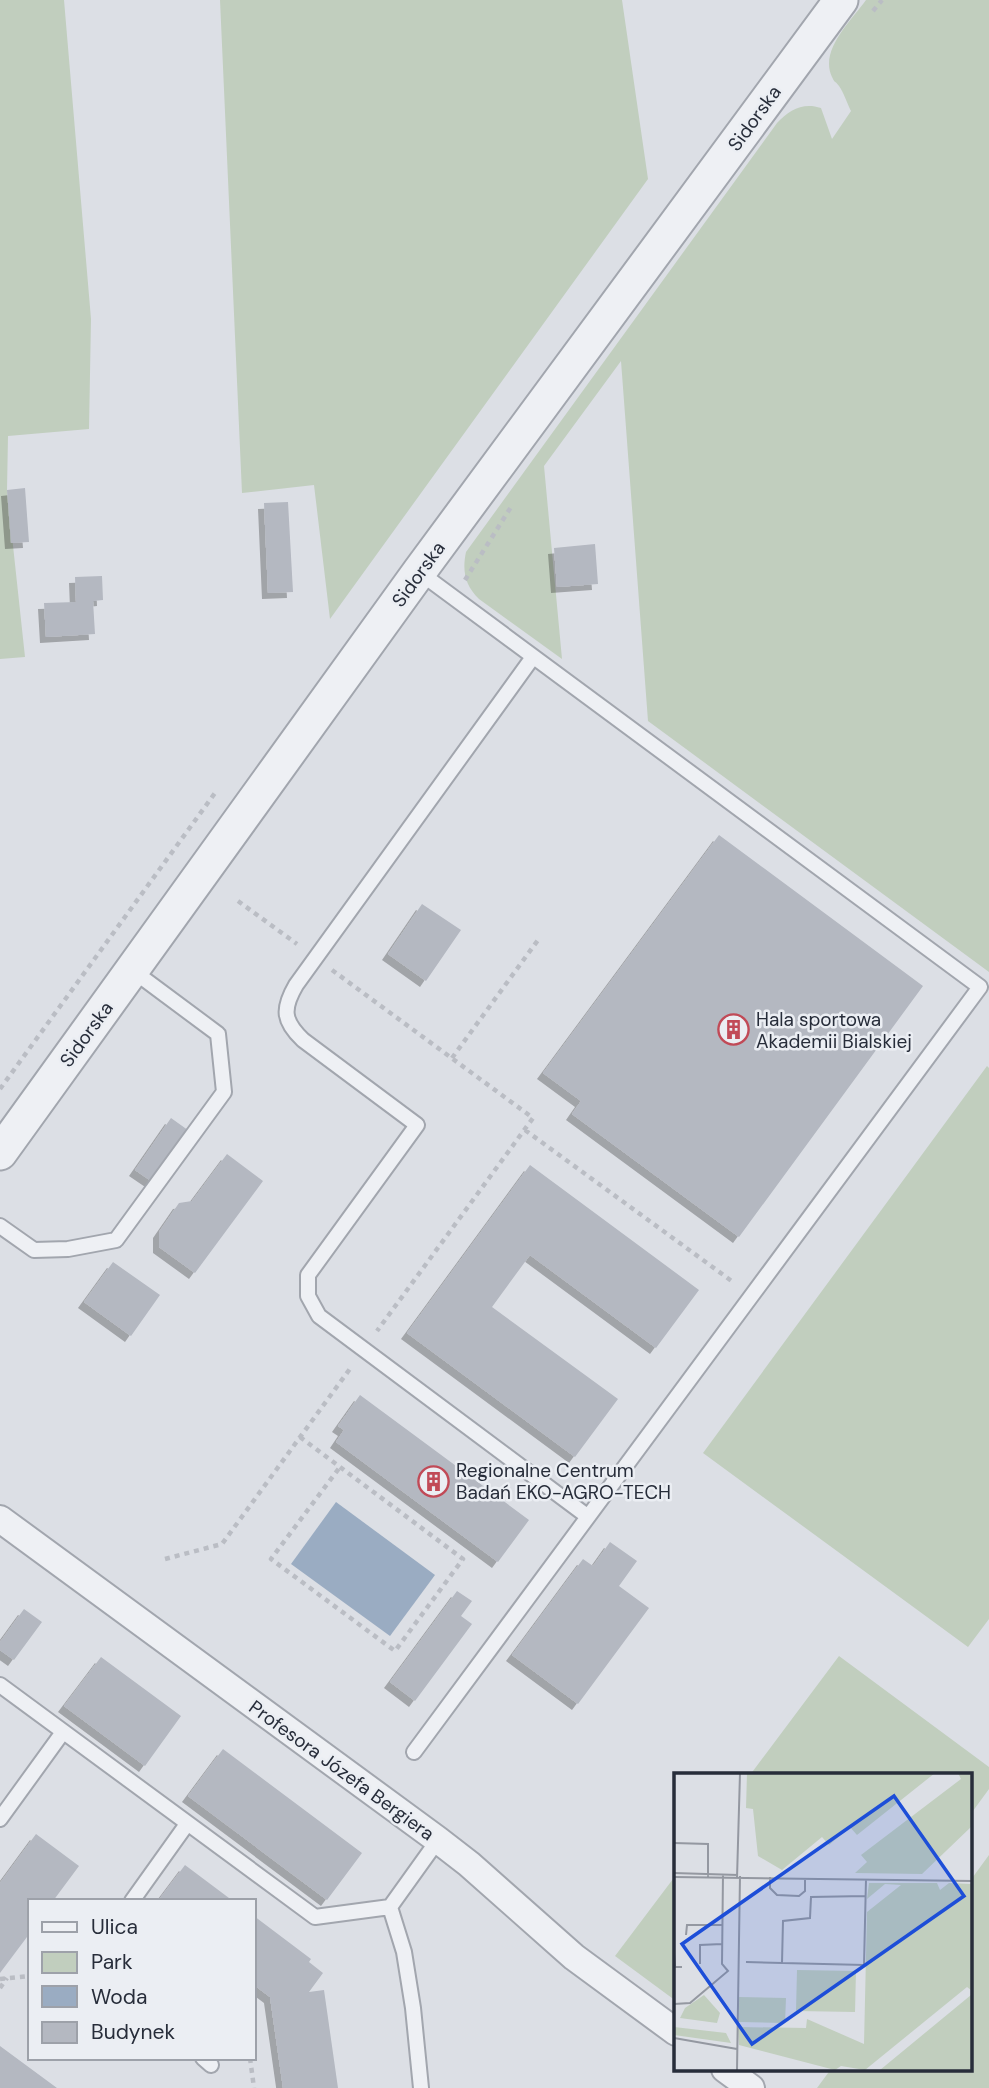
<svg xmlns="http://www.w3.org/2000/svg" width="989" height="2088" viewBox="0 0 989 2088" font-family="'DM Sans',sans-serif">
<style>
.green{fill:#c1cebe}
.water{fill:#9aacc2}
.building{fill:#b4b8c1;filter:url(#shadow)}
.lines{fill:none;stroke-linecap:round;stroke-linejoin:round}
.service-casing{stroke:#a2a6ae;stroke-width:18}
.minor-casing{stroke:#a2a6ae;stroke-width:30}
.tertiary-casing{stroke:#a2a6ae;stroke-width:37}
.path{stroke:#babdc4;stroke-width:4.5;stroke-dasharray:5 5;stroke-linecap:butt}
.service{stroke:#eef0f4;stroke-width:14}
.minor{stroke:#eef0f4;stroke-width:26}
.tertiary{stroke:#eef0f4;stroke-width:33}
.labels{text-anchor:middle;stroke-width:5;stroke-linejoin:round;paint-order:stroke}
.street-label{font-size:19px;fill:#272d3a;stroke:#ebeef3}
.poi-label{font-size:19px;fill:#272d3a;stroke:#ebeef3;text-anchor:start}
.inset-road{fill:none;stroke:#9498a1;stroke-width:2}
.view{fill:#1d4ed8;fill-opacity:0.15;stroke:#1d4ed8;stroke-width:3.5}
.inset-edge{fill:none;stroke:#272d3a;stroke-width:3.5}
</style>
<defs>
<filter id="shadow"><feDropShadow dx="-6" dy="6" stdDeviation="0" flood-color="#0004"/></filter>
</defs>
<rect width="100%" height="100%" fill="#dcdfe5"/>
<path class="green" d="M0,0H64L91,319L89,429L8,436L7,490L25,657L0,659Z
M220,0H622L648,179L330,619L314,485L242,493Z
M866,0H989V972L648,721L621,361L544,466L562,659L479,599C465,585 462,571 466,552L777,123C789,110 803,102 821,108L832,139L851,111C847,103 844,93 839,86C834,79 836,85 832,77C819,50 852,20 866,0Z
M987,1066L989,1068V1619L968,1647L703,1453Z
M839,1656L989,1767V1789L970,1815V1775H750Z
M989,1855V2088H817L831,2069H970V1881Z
M676,1875V2001L615,1956Z"/>
<path class="water" d="M336,1502L435,1575L390,1636L291,1564Z"/>
<path class="building" d="M25,488L29,542L11,543L7,490Z
M288,502L293,592L268,593L264,503Z
M595,544L598,584L557,587L554,548Z
M102,576L103,600L93,601L95,634L46,637L44,603L76,602L75,577Z
M719,835L923,986L739,1237L572,1114L581,1101L543,1073Z
M422,904L461,930L426,981L388,954Z
M171,1118L192,1133L157,1185L135,1170Z
M227,1154L263,1181L195,1273L159,1247V1232L179,1203L192,1201Z
M530,1165L699,1290L656,1348L530,1255L492,1307L618,1399L575,1457L407,1333Z
M113,1262L160,1295L131,1336L84,1302Z
M360,1395L529,1520L498,1562L336,1442L344,1430L338,1426Z
M610,1542L637,1561L619,1586L649,1608L578,1704L512,1655L583,1559L593,1566Z
M457,1591L472,1601L461,1616L472,1624L415,1701L390,1682Z
M24,1609L42,1622L14,1660L0,1650V1642Z
M101,1657L181,1716L145,1766L64,1706Z
M223,1749L362,1853L327,1900L188,1796Z
M36,1834L79,1866L53,1901H30V1933L0,1973V1883Z
M185,1865L233,1901H158Z
M254,1916L311,1959L309,1962L323,1973L309,1992L324,1990L338,2088H283L270,1997L254,1985Z
M0,2046L57,2088H0Z"/>
<g class="lines">
<defs>
<path id="service" d="M533,657L296,985C282,1009 283,1021 303,1040L417,1125L308,1275V1296L319,1316L587,1516
M0,1226L34,1250L68,1249L116,1240L224,1092L218,1034L132,970
M0,1685L315,1917L390,1907L404,1952L413,2008L421,2088
M414,1752L980,987L419,572
M0,1819L63,1732
M132,1901L187,1824
M390,1907L438,1840
M203,2058L211,2065"/>
<path id="minor" d="M0,1519L438,1840L469,1864L574,1957L676,2032
M725,2069L751,2088"/>
<path id="tertiary" d="M0,1153L419,572L841,0"/>
</defs>
<use href="#service" class="service-casing"/>
<use href="#minor" class="minor-casing"/>
<use href="#tertiary" class="tertiary-casing"/>
<path class="path" d="M873,11L882,0
M465,580L511,507
M238,901L297,944
M332,970L533,1118L377,1331
M452,1058L538,940
M0,1089L215,793
M525,1130L733,1282
M300,1437L463,1559L395,1651L271,1559L340,1467
M165,1559L222,1544L352,1366
M0,1979L30,1976
M0,1988L7,1978
M250,2058L254,2088"/>
<use href="#service" class="service"/>
<use href="#minor" class="minor"/>
<use href="#tertiary" class="tertiary"/>
</g>
<defs>
<symbol id="building-ring" viewBox="-11 -11 22 22"><circle r="9.5" fill="#ebeef3" stroke="#c14a57" stroke-width="1.5"/><path d="M-4-6H4V6H1V3H-1V6H-4ZM-2.5-4.3h1.7v1.8h-1.7ZM.8-4.3h1.7v1.8H.8ZM-2.5-1h1.7V.8h-1.7ZM.8-1h1.7V.8H.8Z" fill="#c14a57"/></symbol>
</defs>
<g fill-rule="evenodd">
<use href="#building-ring" x="716" y="1012" width="35" height="35"/>
<use href="#building-ring" x="416" y="1464" width="35" height="35"/>
</g>
<g class="labels">
<g class="street-label">
<text transform="translate(754 118) rotate(-54)" y="7">Sidorska</text>
<text transform="translate(418 574) rotate(-54)" y="7">Sidorska</text>
<text transform="translate(86 1034) rotate(-54)" y="7">Sidorska</text>
<text transform="translate(342 1770) rotate(36)" y="7">Profesora Józefa Bergiera</text>
</g>
<g class="poi-label">
<text x="756" y="1026">Hala sportowa<tspan x="756" dy="22">Akademii Bialskiej</tspan></text>
<text x="456" y="1477">Regionalne Centrum<tspan x="456" dy="22">Badań EKO-AGRO-TECH</tspan></text>
</g>
</g>
<g transform="translate(674 1773)">
<rect width="298" height="298" fill="#dcdfe5"/>
<path d="M73,0H261L183,62L176,54L155,72L148,64L108,97L84,83L79,36L72,35ZM284,0H297V54L248,101L181,100L193,89L187,82L287,6ZM195,110H263L266,117L275,110L297,111V217L293,214L191,297L167,293L161,297L65,272L64,254L132,255L133,246L190,271L193,139L227,112L211,111L193,126ZM123,197L182,198L181,239L122,238ZM30,222L46,240L43,250L6,245L11,235ZM297,222V297H206ZM65,224L112,225L111,250L65,249ZM0,254L52,260L57,270L0,262Z" fill="#c1cebe"/>
<path class="inset-road" d="M0,70L34,71V104M0,100L64,102M0,104L298,108M96,104V115L103,122L125,123L131,118V105M63,105L66,0M12,162L13,152H49M0,180L1,194H8M72,189L190,192L192,106M108,190L109,148L136,145L137,124L191,123M26,191V172L48,171M0,231L16,230L54,198L48,191L49,101M0,265L63,276M63,297L66,103"/>
<path class="view" d="M220,23L290,123L78,271L8,171Z"/>
<rect width="298" height="298" class="inset-edge"/>
</g>
<rect x="28" y="1899" width="228" height="161" fill="#ebeef3" stroke="#9da1a9" stroke-width="2"/>
<rect x="42" y="1922" width="35" height="10" fill="#eef0f4" stroke="#9da1a9" stroke-width="2"/>
<text x="91" y="1934" font-size="21" fill="#272d3a">Ulica</text>
<rect x="42" y="1952" width="35" height="21" fill="#c1cebe" stroke="#9da1a9" stroke-width="2"/>
<text x="91" y="1969" font-size="21" fill="#272d3a">Park</text>
<rect x="42" y="1986" width="35" height="21" fill="#9aacc2" stroke="#9da1a9" stroke-width="2"/>
<text x="91" y="2004" font-size="21" fill="#272d3a">Woda</text>
<rect x="42" y="2022" width="35" height="21" fill="#b4b8c1" stroke="#9da1a9" stroke-width="2"/>
<text x="91" y="2039" font-size="21" fill="#272d3a">Budynek</text>
</svg>
